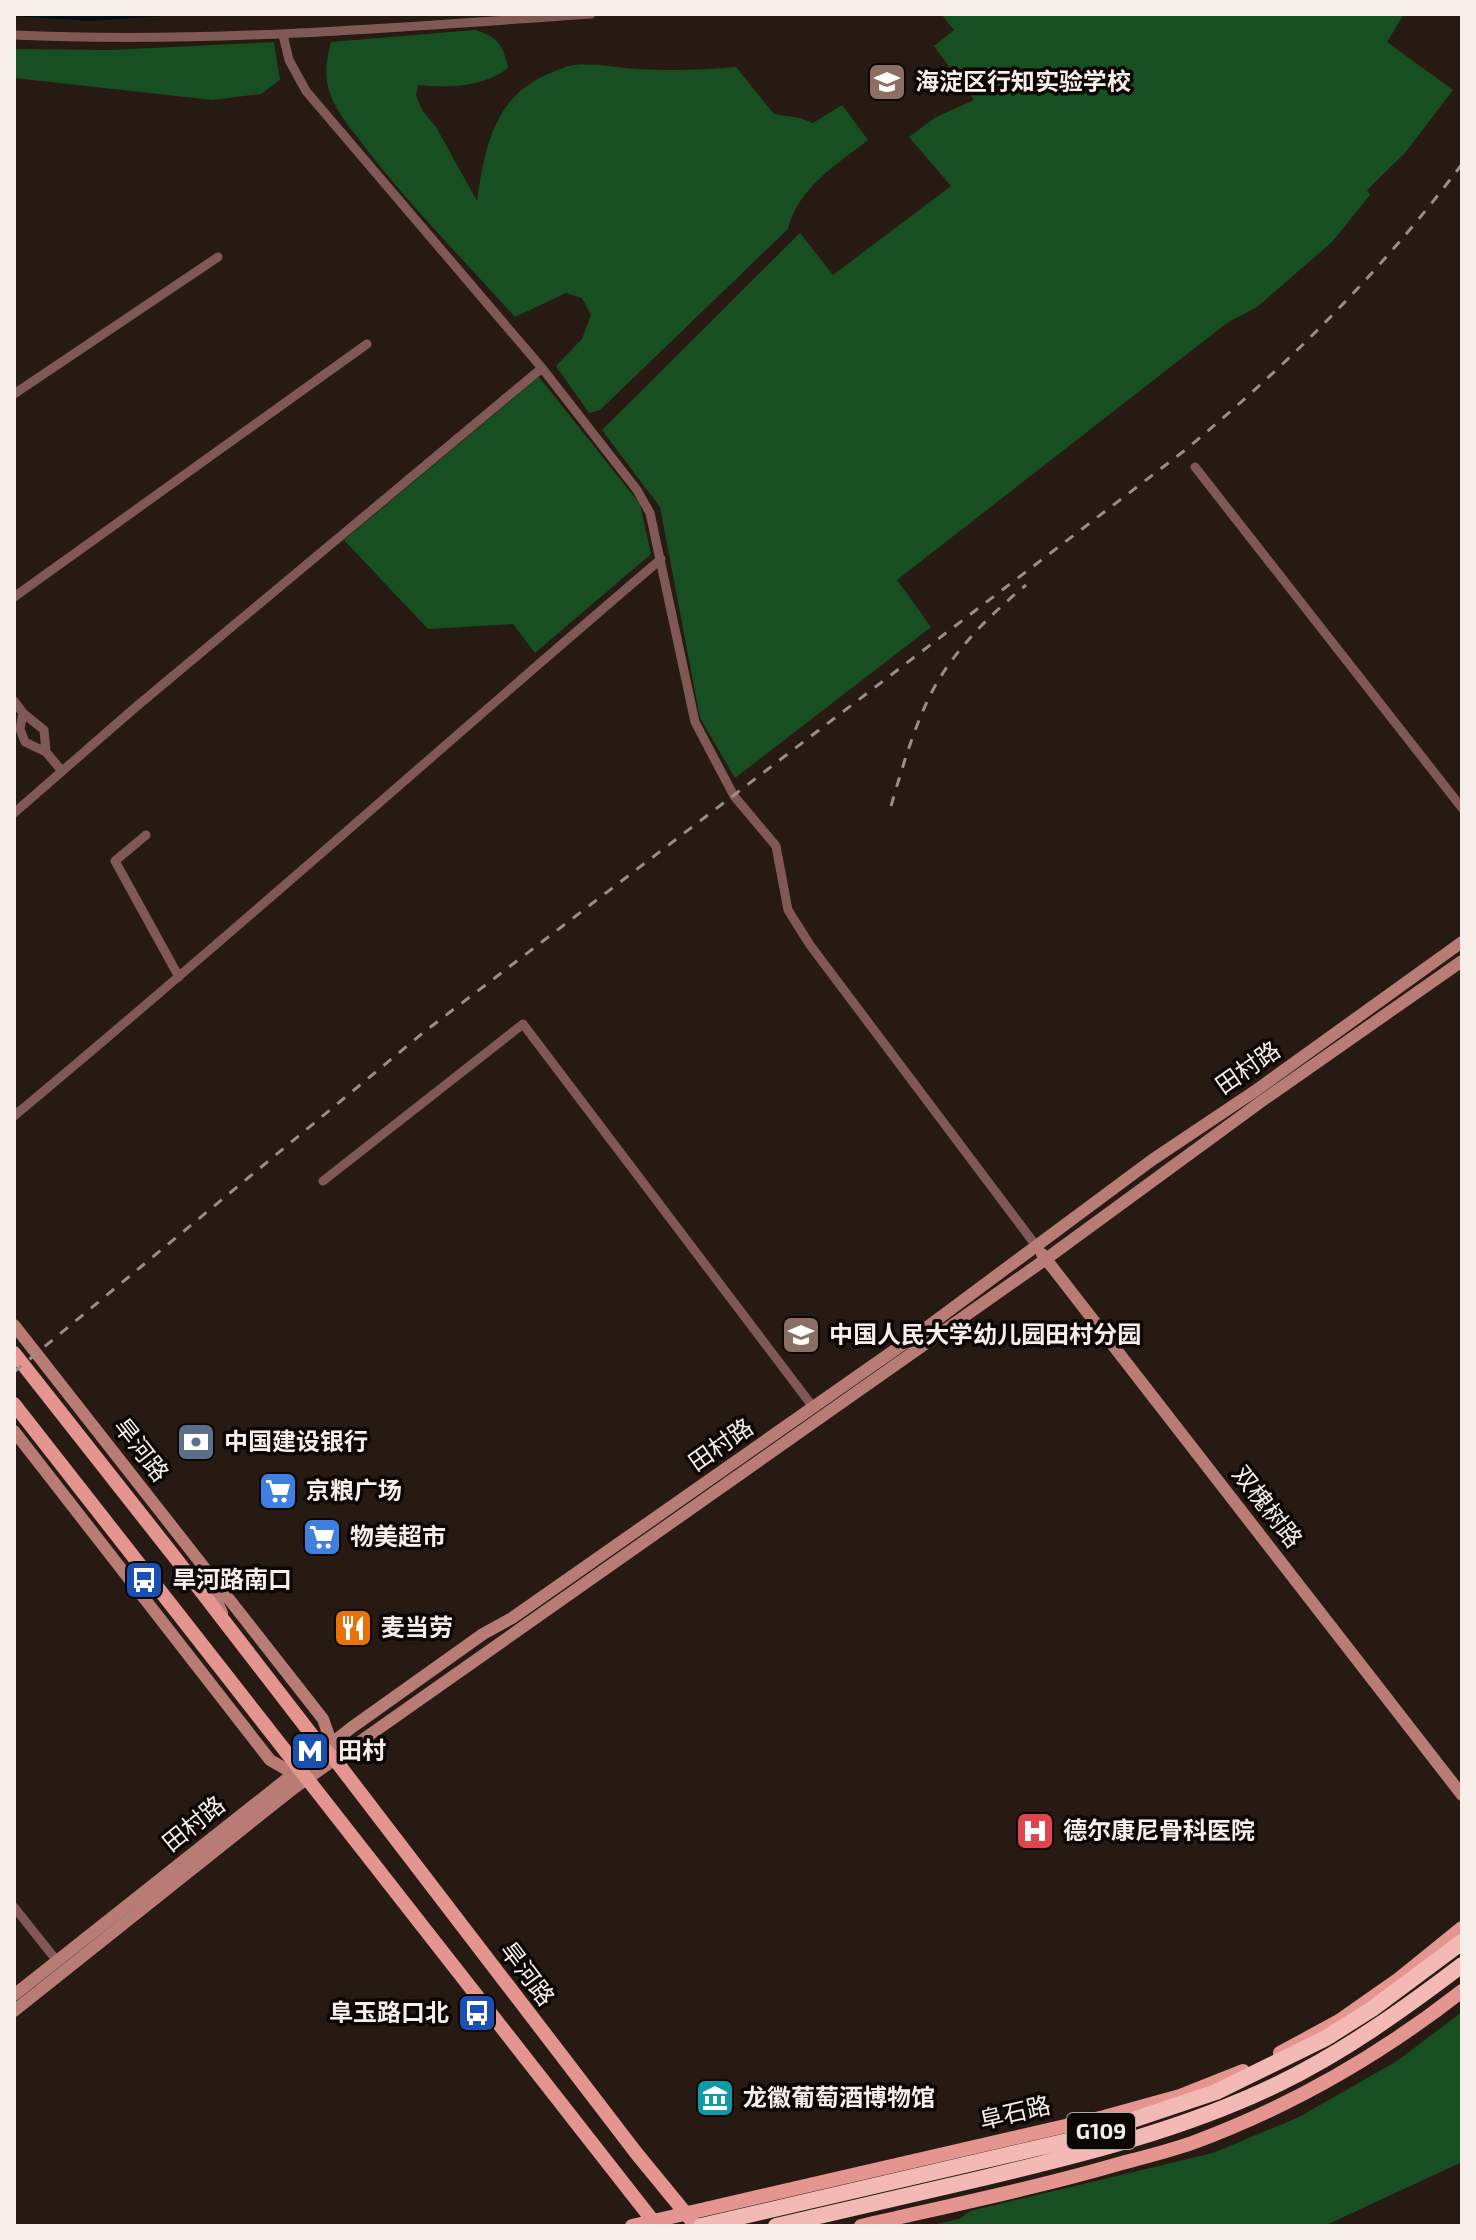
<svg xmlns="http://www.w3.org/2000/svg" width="1476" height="2240" viewBox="0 0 1476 2240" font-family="'Exo 2','Noto Sans SC',sans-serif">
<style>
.green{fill:#184f22}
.water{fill:#020f12}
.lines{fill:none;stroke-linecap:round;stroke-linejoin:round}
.street{stroke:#805956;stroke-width:9}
.secondary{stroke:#b87b76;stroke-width:12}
.primary{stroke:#e4958f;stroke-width:14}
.highway{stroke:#f3b9b4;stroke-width:16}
.rail{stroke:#998e88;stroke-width:3;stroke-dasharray:10 10;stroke-linecap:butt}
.labels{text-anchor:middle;stroke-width:7;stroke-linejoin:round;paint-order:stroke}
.shield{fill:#0c0704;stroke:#b0a9a4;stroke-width:2}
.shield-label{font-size:22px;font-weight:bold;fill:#f7eee9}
.poi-label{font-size:24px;font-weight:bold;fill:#f7eee9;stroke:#0c0704;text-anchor:start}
.street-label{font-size:24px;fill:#f7eee9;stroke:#0c0704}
</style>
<rect width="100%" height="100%" fill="#271a13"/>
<path class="green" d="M941,14H1404L1387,42L1453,90L1405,153L1367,190L1370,195L1332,242L1257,307L1227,323L897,580L931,627L735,778L700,718L660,507L602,430L800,233L833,275L951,186L909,137L936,117L974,100L934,46L954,30Z
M475,30C497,36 504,46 508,68C484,87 448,88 418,85L416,95L422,110L436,127L477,201C485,147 494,94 553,72C560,69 568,65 576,65C597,63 617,68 637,69C671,71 703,70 736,67L774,114L800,118L813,123L842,105L868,140C836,165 798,188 788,229L600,410L589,413L556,366L582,339L591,315L582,298L566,293L515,317C463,259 408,204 361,142C350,127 334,109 329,90C324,74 327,57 331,42Z
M274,42L280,80L261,94L212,100L14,78V49L111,50Z
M539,377L640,504L651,554L535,653L513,624L428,629L344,540Z
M1462,2012V2162L1324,2226H928L959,2219L970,2211L1213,2153L1299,2117L1397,2061Z"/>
<path class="water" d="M14,14H195L89,21L14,16Z"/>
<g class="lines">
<path class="street" d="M14,35C207,44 399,27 591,14
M283,35L289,60L306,91L542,368L637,490L650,513L695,722L734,796L776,846L788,910L810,945L1037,1247
M14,394L218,257
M1195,467L1462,808
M14,597L367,344
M14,701L23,713L44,730L46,752L62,771
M23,713L20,729L25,742L46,752
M14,813L137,706L542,368
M146,835L115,861L179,977
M14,1116C233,934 444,744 661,559
M323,1181L523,1024L813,1407
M14,1907L57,1961"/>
<path class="secondary" d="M1042,1254L1462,1795
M14,1325L323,1719L334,1750
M14,1431L270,1760L298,1776
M205,1575L222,1613
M14,1995L351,1728L483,1634L512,1618L919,1333L1152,1160L1255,1091L1462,942
M14,2011L294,1788L1046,1259L1262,1101L1462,961"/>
<path class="primary" d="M14,1353L177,1560L315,1739L336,1761L637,2154L696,2226
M14,1404L657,2226
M1280,2053L1339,2021L1399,1979L1462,1928
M632,2226L1104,2117L1180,2096L1243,2071
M861,2226C948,2206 1036,2188 1122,2163C1145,2157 1169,2151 1192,2143C1290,2107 1380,2055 1462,1991"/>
<path class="highway" d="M701,2226L1076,2139L1216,2092L1326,2038L1372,2009L1462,1942
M776,2226C845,2210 914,2194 983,2178C1084,2154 1185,2129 1278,2084C1344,2052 1404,2009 1462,1965"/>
<path class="rail" d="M891,806C901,772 911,737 926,704C947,657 986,618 1026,585
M14,1372L424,1032L1184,451C1288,365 1381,272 1462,164"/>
</g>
<defs>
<symbol id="school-square" viewBox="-11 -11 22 22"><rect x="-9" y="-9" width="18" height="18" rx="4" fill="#8d6e63" stroke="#0c0704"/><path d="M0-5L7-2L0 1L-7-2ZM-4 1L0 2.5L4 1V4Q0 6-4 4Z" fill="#fff"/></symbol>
<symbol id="bank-square" viewBox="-11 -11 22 22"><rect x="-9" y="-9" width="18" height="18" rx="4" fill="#5c6f8a" stroke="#0c0704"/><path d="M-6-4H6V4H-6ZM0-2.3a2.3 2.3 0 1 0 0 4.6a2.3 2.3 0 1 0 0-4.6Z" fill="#fff"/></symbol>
<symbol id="supermarket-square" viewBox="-11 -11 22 22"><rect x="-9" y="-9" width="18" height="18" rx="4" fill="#3f7fe0" stroke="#0c0704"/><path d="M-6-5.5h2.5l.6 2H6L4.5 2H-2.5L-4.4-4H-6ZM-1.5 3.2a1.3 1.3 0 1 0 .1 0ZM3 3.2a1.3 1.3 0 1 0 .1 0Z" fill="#fff"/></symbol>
<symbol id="bus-square" viewBox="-11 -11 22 22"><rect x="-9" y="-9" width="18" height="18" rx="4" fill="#1a4fb4" stroke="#0c0704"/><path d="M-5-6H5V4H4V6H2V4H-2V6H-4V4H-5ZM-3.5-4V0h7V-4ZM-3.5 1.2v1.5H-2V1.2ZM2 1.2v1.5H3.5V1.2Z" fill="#fff"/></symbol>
<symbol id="restaurant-square" viewBox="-11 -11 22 22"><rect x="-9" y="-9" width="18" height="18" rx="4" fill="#e8710a" stroke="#0c0704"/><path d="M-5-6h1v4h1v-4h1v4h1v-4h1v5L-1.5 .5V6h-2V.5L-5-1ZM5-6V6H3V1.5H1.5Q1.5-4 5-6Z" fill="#fff"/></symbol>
<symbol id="metro-square" viewBox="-11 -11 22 22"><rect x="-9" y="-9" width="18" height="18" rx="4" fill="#1a4fb4" stroke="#0c0704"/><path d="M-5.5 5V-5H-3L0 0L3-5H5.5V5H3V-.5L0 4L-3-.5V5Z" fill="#fff"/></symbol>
<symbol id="hospital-square" viewBox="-11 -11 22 22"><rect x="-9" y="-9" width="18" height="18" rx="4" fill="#e0444e" stroke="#0c0704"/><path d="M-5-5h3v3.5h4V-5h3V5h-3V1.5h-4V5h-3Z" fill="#fff"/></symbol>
<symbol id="museum-square" viewBox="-11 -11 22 22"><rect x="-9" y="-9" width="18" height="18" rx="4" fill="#0f9aa8" stroke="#0c0704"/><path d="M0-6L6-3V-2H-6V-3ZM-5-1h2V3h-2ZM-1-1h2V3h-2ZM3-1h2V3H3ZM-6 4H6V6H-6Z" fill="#fff"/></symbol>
</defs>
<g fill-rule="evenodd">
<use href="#school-square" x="865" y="60" width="44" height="44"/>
<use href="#school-square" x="779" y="1313" width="44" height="44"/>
<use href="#bank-square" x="174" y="1420" width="44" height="44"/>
<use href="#supermarket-square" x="256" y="1469" width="44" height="44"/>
<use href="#supermarket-square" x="300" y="1515" width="44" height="44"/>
<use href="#bus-square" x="122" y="1558" width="44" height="44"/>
<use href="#restaurant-square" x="331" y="1606" width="44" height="44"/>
<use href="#metro-square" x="288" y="1729" width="44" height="44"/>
<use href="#hospital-square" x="1013" y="1809" width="44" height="44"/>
<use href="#bus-square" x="455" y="1991" width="44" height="44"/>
<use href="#museum-square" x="693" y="2076" width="44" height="44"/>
</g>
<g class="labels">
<rect class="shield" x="1067" y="2113" width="68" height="36" rx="6"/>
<g class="shield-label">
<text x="1101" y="2139">G109</text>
</g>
<g class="poi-label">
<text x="915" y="90">海淀区行知实验学校</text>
<text x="829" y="1343">中国人民大学幼儿园田村分园</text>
<text x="224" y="1450">中国建设银行</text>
<text x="306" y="1499">京粮广场</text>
<text x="350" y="1545">物美超市</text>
<text x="172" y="1588">旱河路南口</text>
<text x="381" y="1636">麦当劳</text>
<text x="338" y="1759">田村</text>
<text x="1063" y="1839">德尔康尼骨科医院</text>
<text x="449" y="2021" text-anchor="end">阜玉路口北</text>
<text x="743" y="2106">龙徽葡萄酒博物馆</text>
</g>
<g class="street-label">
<text transform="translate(1248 1068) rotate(-35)" y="8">田村路</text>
<text transform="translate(721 1445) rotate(-35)" y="8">田村路</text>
<text transform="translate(141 1450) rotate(52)" y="8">旱河路</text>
<text transform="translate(1267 1507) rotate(52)" y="8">双槐树路</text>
<text transform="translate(194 1824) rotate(-39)" y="8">田村路</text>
<text transform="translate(527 1974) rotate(53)" y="8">旱河路</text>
<text transform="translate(1015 2113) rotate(-13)" y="8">阜石路</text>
</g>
</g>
<rect width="1476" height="2240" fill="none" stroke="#f7eee9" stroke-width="32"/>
</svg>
